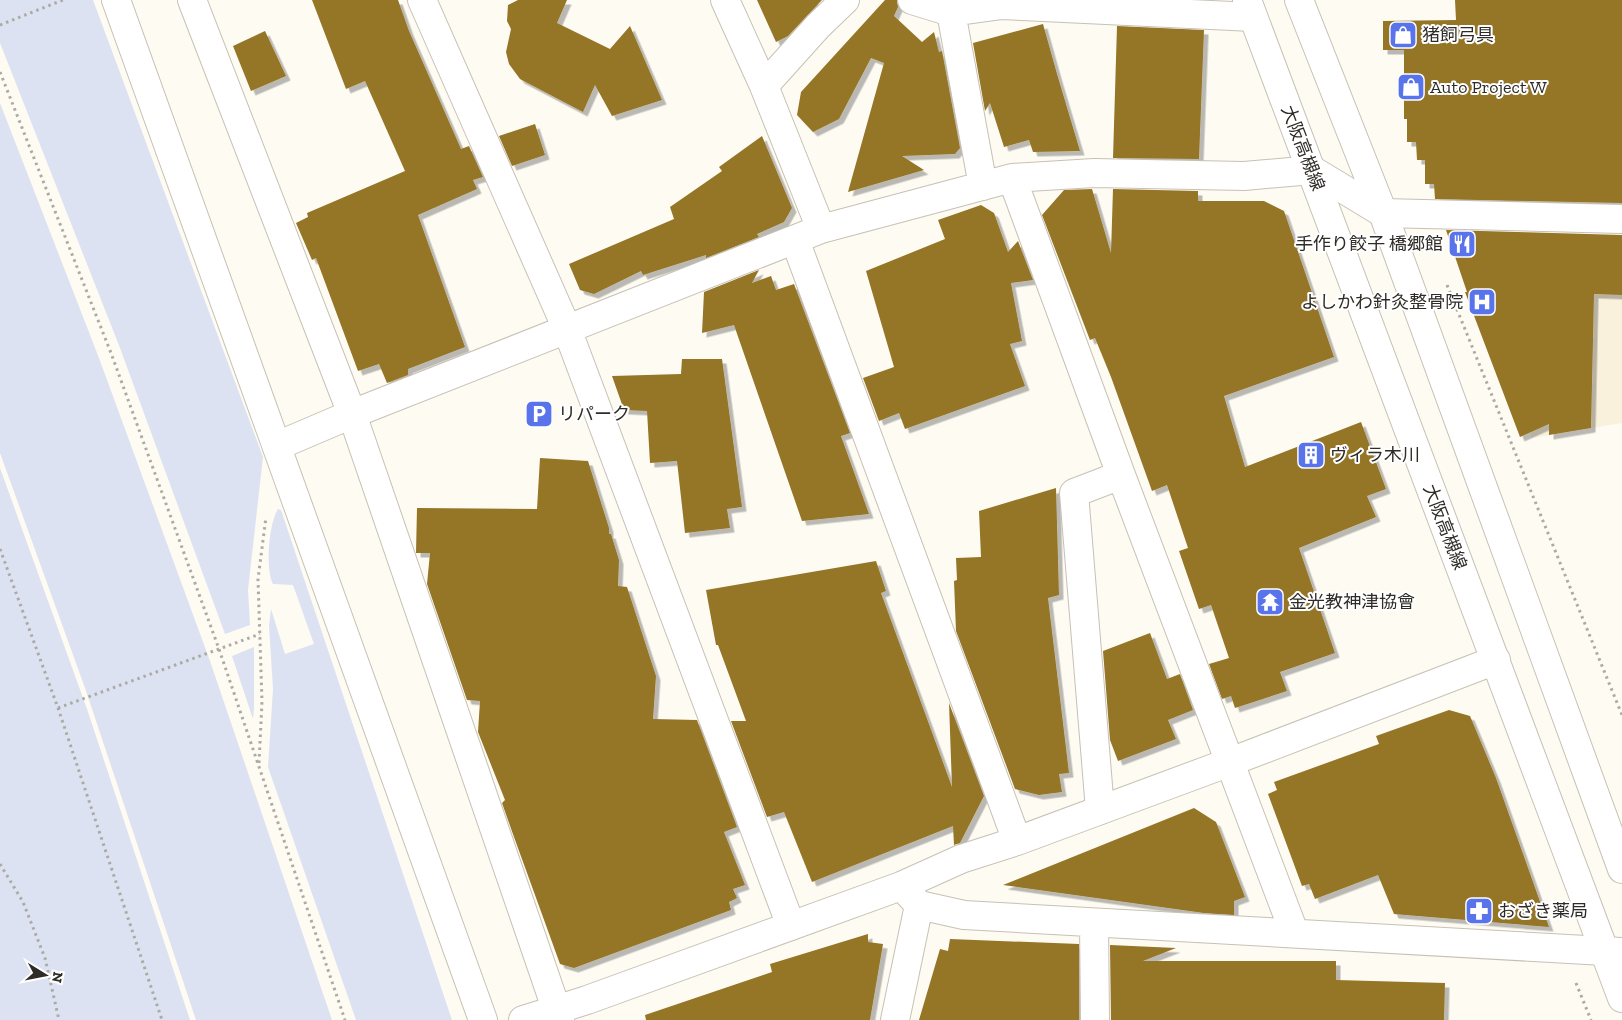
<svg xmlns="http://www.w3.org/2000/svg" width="1622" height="1020" viewBox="0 0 1622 1020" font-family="'Zilla Slab','Noto Sans JP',serif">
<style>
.built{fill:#faf1dd}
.green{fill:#dce2f1}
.building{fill:#957427;filter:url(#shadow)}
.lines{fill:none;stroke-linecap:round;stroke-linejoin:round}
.street-casing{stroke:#c7c1b5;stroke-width:30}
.secondary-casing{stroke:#c7c1b5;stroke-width:30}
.primary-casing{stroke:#c7c1b5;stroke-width:30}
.path{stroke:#adaaa4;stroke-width:3;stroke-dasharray:2.5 4;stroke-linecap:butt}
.street{stroke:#fff;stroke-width:28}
.secondary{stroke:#fff;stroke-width:28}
.primary{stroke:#fff;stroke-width:28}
.labels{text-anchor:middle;stroke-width:4;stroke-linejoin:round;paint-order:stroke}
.poi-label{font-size:18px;fill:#2f2c28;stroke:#fff;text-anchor:start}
.street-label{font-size:18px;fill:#2f2c28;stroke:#fff}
</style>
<defs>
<filter id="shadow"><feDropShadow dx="4.5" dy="4.5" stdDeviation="0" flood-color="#0004"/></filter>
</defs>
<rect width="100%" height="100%" fill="#fefbf3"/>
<path class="built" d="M1532,238L1622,240V423L1531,438Z"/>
<path class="green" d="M0,0H93L263,457L248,590L250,625L225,634L120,348L0,43Z
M0,103L99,358L210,661L332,1020H196L85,688L0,453Z
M0,468L87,709L190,1020H0Z
M278,509L281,510L452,1020H356L268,767L273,689L269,626L271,609L285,654L314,644L293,585L273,584C265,569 269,523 278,509Z
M254,647V708L253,719L232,656Z"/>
<path class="building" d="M312,0H398L409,31L461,149L469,146L483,177L473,180L477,189L418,215L465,347L408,369V375L387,383L379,364L358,371L316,258L312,260L296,223L308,217L307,213L405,171L365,81L346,89Z
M518,0H567L557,23L610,49L630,26L662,100L612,116L595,85L583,112L520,79L509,64L506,52L511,29L507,21L508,5Z
M757,0H822L788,36L776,42Z
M885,0H897L898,7L894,16L922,42L934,32L939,52L942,51L960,148L955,154L902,156L924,170L848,192L884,63L871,58L839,119L813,132L797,115L801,92Z
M1455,0H1622V203L1435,199L1434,184H1425V160H1417L1416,142H1407V119H1404V50H1383V21L1456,20Z
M1043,24L1057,74L1080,151L1033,152L1029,140L1004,147L990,103L985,111L973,43Z
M1117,26L1204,30L1199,159L1113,158Z
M265,31L286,76L251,91L233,46Z
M535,124L545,155L512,166L499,136Z
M762,136L792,208L784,222L757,234L759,237L706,258V255L643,275L641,271L594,294L580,290L569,264L674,219L670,207L722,171L719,167Z
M1092,189L1111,253L1113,189L1198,191V201H1264L1284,211L1334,357L1224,396L1245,467L1361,422L1386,489L1367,496L1376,517L1299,548L1335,653L1280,672L1287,691L1235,708L1231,696L1222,699L1209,664L1229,658L1211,605L1199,609L1179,551L1188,548L1167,485L1152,491L1111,377L1095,338L1090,340L1042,215L1064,190Z
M981,205L994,213L1008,252L1018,241L1033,280L1011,283L1022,341L1010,344L1025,386L905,429L899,413L879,421L863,378L894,367L866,271L945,239L938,220Z
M1446,230L1622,235V295L1594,294L1591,428L1549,435V424L1520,437L1465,292H1467Z
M759,270L752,283L771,276L776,290L794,284L850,433L841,436L869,514L802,521L734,325L702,333L704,292Z
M682,359H722L742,507L727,509L730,528L685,533L677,461L650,463L647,411L624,410L612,376L681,374Z
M540,458L588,461L609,528V534H611L619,560L618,586L627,587L656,676L653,719L697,720L737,827L724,832L745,885L733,889L737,898L729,902L731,910L574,968L560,964L514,837L502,803L505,800L478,732L480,701L467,700L427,584L430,553H416L417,508L537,509Z
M1056,488L1059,595L1048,598L1069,773L1059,774L1062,792L1039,795L1015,789L956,631L954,581L957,580L956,558L981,557L979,511Z
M876,561L886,591L881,593L952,787L949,703L984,796L960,843L954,845L953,826L812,882L784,812L767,817L731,721H746L718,645H716L706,590Z
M1150,633L1167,679L1180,674L1193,710L1168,720L1176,739L1118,761L1110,740L1103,651Z
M1449,710L1470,716L1496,778L1549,927L1394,914L1378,875L1315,899L1309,884L1302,886L1268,794L1277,790L1274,782L1379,744L1376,736Z
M1194,808L1216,822L1245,897L1234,901V915L1204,913L1003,885Z
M868,934V942L883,944L870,1020H646L645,1015L772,972L770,964Z
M950,939L1079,944V1020H919L940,949L948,951Z
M1110,945L1176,948L1143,961H1336V980L1445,983L1444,1020H1111Z"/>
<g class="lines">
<defs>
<path id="street" d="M192,0L352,414L560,1020
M422,0L567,329L791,926
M725,0L764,86L821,229
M912,0L951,12L1002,5L1253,17
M951,12L983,186
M764,86L818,26L845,0
M1012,178L1121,475L1294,932
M277,446L352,414L821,229L1012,178L1094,173L1244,176L1312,170L1383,213L1622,219
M1230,762L1496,660
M1100,810L1074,493L1121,475
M919,905L964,915L1622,952
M1094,923L1095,1020
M895,1020L919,905L908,893"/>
<path id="secondary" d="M116,0L483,1020
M795,240L1017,841
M523,1020L587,1000L901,886L961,859L1017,841L1230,762"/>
<path id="primary" d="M1247,0L1622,998
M1299,0L1383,213L1622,869"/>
</defs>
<use href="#street" class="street-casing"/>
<use href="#secondary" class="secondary-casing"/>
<use href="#primary" class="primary-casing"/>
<path class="path" d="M0,25L63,0
M0,72L111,353L219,649L345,1020
M1447,285L1622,715
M0,549L58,708L162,1020
M58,708L260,634
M259,763L262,702L258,579L266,517
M0,864L23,902L45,958L59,1020
M1576,983L1591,1020"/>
<use href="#street" class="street"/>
<use href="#secondary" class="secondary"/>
<use href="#primary" class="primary"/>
</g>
<defs>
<symbol id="shop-square" viewBox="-11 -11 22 22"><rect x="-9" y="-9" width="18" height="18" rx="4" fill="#5974ea" stroke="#fff"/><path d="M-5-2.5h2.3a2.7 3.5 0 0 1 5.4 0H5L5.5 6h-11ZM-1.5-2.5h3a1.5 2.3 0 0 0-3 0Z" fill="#fff"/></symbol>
<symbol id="restaurant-square" viewBox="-11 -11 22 22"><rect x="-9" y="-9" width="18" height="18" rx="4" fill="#5974ea" stroke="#fff"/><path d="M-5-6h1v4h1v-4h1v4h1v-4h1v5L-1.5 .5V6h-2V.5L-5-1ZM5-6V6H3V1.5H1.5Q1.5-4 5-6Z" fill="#fff"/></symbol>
<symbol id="hospital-square" viewBox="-11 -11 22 22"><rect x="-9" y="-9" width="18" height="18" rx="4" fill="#5974ea" stroke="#fff"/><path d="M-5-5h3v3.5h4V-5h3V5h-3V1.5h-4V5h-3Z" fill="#fff"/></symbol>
<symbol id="parking-square" viewBox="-11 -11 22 22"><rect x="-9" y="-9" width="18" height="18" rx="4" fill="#5974ea" stroke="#fff"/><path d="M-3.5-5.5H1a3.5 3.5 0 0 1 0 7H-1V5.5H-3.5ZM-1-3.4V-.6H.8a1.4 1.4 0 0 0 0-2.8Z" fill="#fff"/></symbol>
<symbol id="building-square" viewBox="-11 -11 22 22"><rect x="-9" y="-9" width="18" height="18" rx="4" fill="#5974ea" stroke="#fff"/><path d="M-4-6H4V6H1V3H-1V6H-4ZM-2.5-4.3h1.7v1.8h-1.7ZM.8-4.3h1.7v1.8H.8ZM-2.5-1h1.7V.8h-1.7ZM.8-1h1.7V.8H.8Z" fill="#fff"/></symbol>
<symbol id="temple-square" viewBox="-11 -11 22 22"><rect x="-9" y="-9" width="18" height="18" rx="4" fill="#5974ea" stroke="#fff"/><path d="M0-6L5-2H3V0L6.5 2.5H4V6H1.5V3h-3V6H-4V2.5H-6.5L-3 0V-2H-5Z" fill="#fff"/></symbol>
<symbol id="pharmacy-square" viewBox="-11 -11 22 22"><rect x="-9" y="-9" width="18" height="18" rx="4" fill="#5974ea" stroke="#fff"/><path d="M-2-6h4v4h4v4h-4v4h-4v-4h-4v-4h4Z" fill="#fff"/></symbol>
</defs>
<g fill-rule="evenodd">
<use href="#shop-square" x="1387" y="19" width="32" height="32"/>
<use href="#shop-square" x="1395" y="71" width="32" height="32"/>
<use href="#restaurant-square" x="1446" y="228" width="32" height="32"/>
<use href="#hospital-square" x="1466" y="286" width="32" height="32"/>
<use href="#parking-square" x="523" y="398" width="32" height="32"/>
<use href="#building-square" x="1295" y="439" width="32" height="32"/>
<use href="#temple-square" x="1254" y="586" width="32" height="32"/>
<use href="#pharmacy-square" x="1463" y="895" width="32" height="32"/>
</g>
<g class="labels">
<g class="poi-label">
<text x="1422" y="41">猪飼弓具</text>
<text x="1430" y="93">Auto Project W</text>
<text x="1443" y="250" text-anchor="end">手作り餃子 橋郷館</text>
<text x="1463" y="308" text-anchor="end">よしかわ針灸整骨院</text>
<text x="558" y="420">リパーク</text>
<text x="1330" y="461">ヴィラ木川</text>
<text x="1289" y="608">金光教神津協會</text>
<text x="1498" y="917">おざき薬局</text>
</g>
<g class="street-label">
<text transform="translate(1303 148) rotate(69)" y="6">大阪高槻線</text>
<text transform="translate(1445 527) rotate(69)" y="6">大阪高槻線</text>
</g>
</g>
<g transform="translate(45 975) rotate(100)" stroke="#ffffff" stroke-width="4" paint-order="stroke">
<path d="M0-4L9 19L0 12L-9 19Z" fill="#2f2c28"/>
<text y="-8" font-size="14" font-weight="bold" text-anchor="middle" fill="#2f2c28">N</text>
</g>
</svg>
